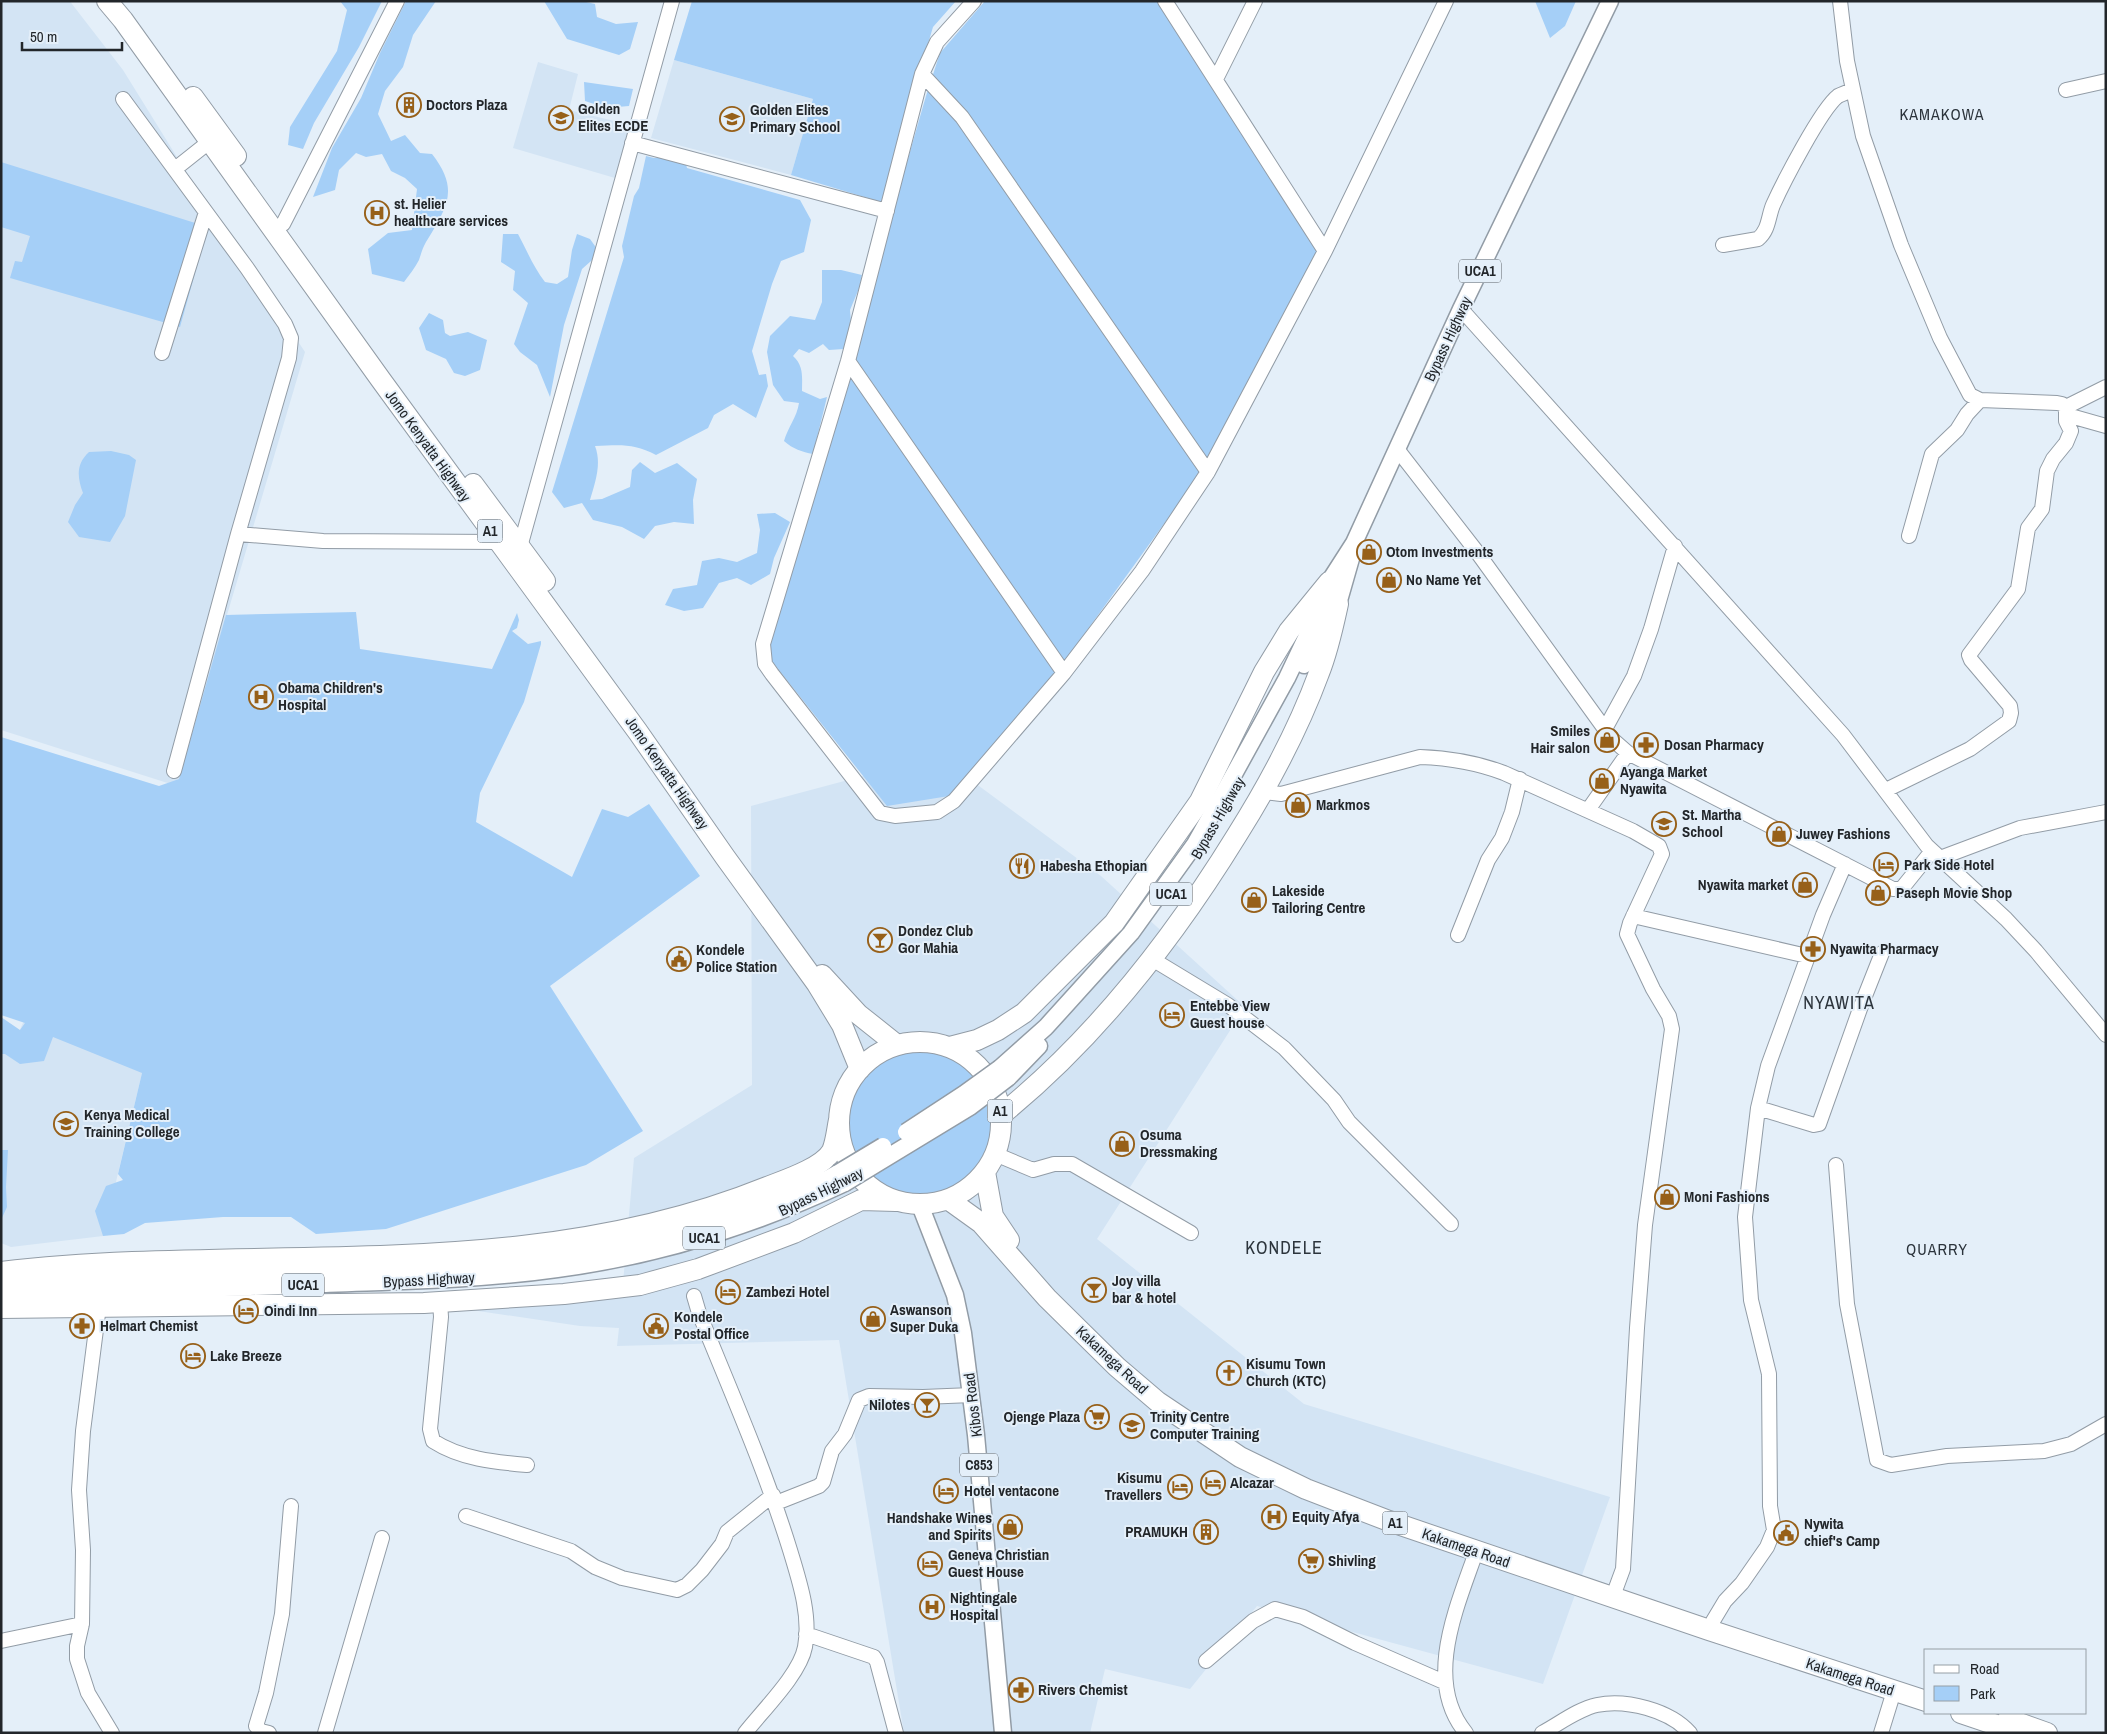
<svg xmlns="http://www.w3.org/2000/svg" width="2107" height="1734" viewBox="0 0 2107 1734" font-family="'Archivo Narrow',sans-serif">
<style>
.built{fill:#d3e4f4}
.green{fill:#a5cff7}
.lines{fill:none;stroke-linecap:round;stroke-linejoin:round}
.minor-casing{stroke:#929ca6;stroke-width:16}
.major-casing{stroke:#929ca6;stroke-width:19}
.highway-casing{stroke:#929ca6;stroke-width:22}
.minor{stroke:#fff;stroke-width:14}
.major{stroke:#fff;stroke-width:16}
.highway{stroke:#fff;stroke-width:20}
.major-bridge-casing{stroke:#929ca6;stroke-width:19;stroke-linecap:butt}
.major-bridge{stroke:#fff;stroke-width:16}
.labels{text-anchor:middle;stroke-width:4;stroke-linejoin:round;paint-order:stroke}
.shield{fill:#e4eff9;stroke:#5c6268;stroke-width:1}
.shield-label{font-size:14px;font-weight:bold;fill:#22262a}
.poi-label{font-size:15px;font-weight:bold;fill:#22262a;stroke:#e4eff9;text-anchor:start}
.street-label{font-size:15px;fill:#22262a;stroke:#e4eff9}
.neighbourhood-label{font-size:16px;letter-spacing:1px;fill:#2c343c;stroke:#e4eff9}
.quarter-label{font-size:18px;letter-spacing:1px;fill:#2c343c;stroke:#e4eff9}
</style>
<rect width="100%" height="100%" fill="#e4eff9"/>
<path class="built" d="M2,1H70L72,4L123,70L198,191L305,352L227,615L344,614L285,814L179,779L177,786L1,730Z
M674,60L813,99L791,175L651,138Z
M538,62L578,74L569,110L631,125L615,178L513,148Z
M933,752L1101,876L1245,1007L1097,1239L1304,1404L1610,1497L1543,1684L1257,1606L1190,1689L1105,1669L1090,1733H904L839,1340L617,1346L619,1328L580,1326L438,1305L623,1283L634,1158L752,1085L751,806L863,776Z
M64,934L142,1073L103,1236L11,1247L1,1243V1034L16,1038Z"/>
<path class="green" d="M340,1H382L359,47L314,123L303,149L288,145L290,127L337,51L347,10Z
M406,1H436L413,35L403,67L385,91L378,114L391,141L405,135L420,153L432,154C460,190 447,207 426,242C423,247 421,254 419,260C415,268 409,275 404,282L372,274L368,249L388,233L412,230L417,189L405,178L391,171L382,154L366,157L356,153L339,170L335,190L313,197L332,148L361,98L380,53Z
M544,1H582L595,4L597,17L616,24L638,22L630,49L619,55L567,39Z
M692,1H956L933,27L881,202L791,175L813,99L674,60Z
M985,1H1157L1319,252L1200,474L1054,676L949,796L887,806L770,659L769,641L926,96L940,53Z
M1535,1H1576L1565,26L1550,38Z
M584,82L633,89L629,106L606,108L585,101Z
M646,156L654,158L673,157L686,164L687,168L800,200L811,220L804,252L781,261L772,284L752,351L759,375L766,374L768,386L756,418L733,404L714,415L708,428L656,455C634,443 620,445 595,446C602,464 595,483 590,500L602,499L630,487L632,470L640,462L655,473L677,463L697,479L693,500L694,524L674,522L655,526L644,539L622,527L593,520L582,503L564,508L552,492L624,257L622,246L634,196L639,188Z
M1,162L208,227L180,327L10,278L15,261L22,262L30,236L1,227Z
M503,234H518C527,251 534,268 545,282L557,284L568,277L572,250L577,234L590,239L600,253L582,269L564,325L550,397L537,365L520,352L514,344L528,303L513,290L515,271L501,262Z
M822,270H841L862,275L860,286L850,310L851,322L844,349L829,350L823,344L809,353L799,349L793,356C804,366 802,377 802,391L820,399L827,397L813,454C802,452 793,449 784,441C788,427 797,417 799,403L784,401L773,385L767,352L770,336L790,316L815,320L822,302Z
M429,313L443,320L445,333L450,336L468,332L487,340L480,370L465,376L454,373L446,359L426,350L419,328Z
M111,451L129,455L136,460L125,516L110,542L79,537L68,522L75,505L83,493C77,477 76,464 89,452Z
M775,513L790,522L774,558L770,574L751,585L737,578L719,583L703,608L684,611L665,605L673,589L697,585L702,561L719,558L737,562L757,553L760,530L757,514Z
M356,612L360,649L492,669L517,613L519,620L517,628L512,631L528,644L541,641V644L524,702L480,793L476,822L572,877L602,809L628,817L649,804L700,876L550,986L643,1131L586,1165L386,1229L316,1234L291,1217H223L145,1223L124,1234L103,1236L95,1211L106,1186L123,1180L118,1174L142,1073L53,1037L44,1061L20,1064L5,1054H1V1017L20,1030L25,1023L1,1015V737L159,786L179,779L226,615Z
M843 1122a76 76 0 1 1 152 0a76 76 0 1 1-152 0Z
M1,1150H8L6,1187L7,1207L1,1220Z"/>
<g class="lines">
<defs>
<path id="minor" d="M974,1L937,42L922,74L848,361L763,644L765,664L772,674L880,813L895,816L937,812L954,801L1064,673L1142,571L1208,472L1325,251L1446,1
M1165,1L1325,251
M1840,1L1847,61L1863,136L1901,245L1940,338L1970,395L1980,400L2057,403L2062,404L2066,407
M922,74L962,117L1208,472
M1216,79L1255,1
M2066,90L2106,81
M123,99L247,268L285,324L291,338L289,358L238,534L174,771
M632,143L887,211
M175,169L209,142
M283,224L397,1
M1723,245L1758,239C1769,230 1768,217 1773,205C1783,183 1821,109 1838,96C1842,94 1848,92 1852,90
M1461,309L1843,735L1927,846L2006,919L2036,951L2106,1035
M162,353L206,212
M848,361L1064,673
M2066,407L2106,387
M2067,415L2106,426
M1397,449L1477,552L1612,739L1628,753L1893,889H1900L1903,887L1932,851
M238,534L323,541L499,542
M1909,536L1932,454L1957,430L1967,414L1980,400
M520,547L672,1
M1605,729L1634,676L1651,629L1675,546
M1886,790L1970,749L2009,721L2011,713L2010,706L1971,660L1969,655L2018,589L2028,528L2042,509L2047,471L2053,459L2066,443L2071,431L2066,421V407
M1264,792L1281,794L1420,757C1447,758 1478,763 1504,773L1633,831L1659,846L1662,854L1630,923L1627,934L1653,989L1669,1016L1672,1029L1645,1225L1637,1328L1623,1569L1616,1588
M1588,810L1628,753
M1940,858L2020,828L2106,812
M1633,916L1807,956
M1458,935L1488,860L1502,838L1512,812L1520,779
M1152,959L1228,1005L1284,1048L1334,1100L1349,1122L1451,1224
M1758,1108L1814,1125L1819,1124L1861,1006L1882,953
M995,1154L1033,1170L1054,1164H1072L1191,1233
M1836,1165L1847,1304L1877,1460L1891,1465L1947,1456L2044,1451L2071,1444L2106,1424
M694,1296L699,1313C731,1392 765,1469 790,1550C799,1580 811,1615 805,1647C800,1674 763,1710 745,1733
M440,1302L441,1317L430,1429L433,1441C461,1459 494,1462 527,1465
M99,1306L83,1431L79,1490L83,1550L82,1624L77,1646V1659L88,1693L112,1733
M776,1503L819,1486L823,1482L832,1451L845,1434L859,1400L869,1396L923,1397L972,1395
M466,1516L571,1551L595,1567L622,1578L677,1590L687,1585L702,1570L722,1544L727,1532L773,1495
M1713,1621L1725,1601L1742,1583L1767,1547L1774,1530L1770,1506L1769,1374L1751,1300L1745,1217L1758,1108L1768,1066L1823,915L1845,864
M806,1634L874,1657L877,1662L896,1733
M1,1641L82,1624
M1206,1661L1253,1621L1275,1609L1303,1617L1355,1643L1444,1682
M269,1733L261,1731L256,1726L266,1693L282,1614L291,1506
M325,1733L382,1538
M1466,1733C1423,1681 1457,1607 1476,1552
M1542,1733C1559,1724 1578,1709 1597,1705C1626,1699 1670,1710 1690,1733
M1881,1733L1894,1691"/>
<path id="major" d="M1304,665L1338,604L1352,555
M1000,1068L1046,1027L1131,933L1195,844L1218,803L1287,678L1324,600L1329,582L1354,543L1461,309L1610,1
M1008,1078L1039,1046
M920,1205L955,1295L963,1333L976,1435L1003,1733
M1,1283L439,1266L555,1256L627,1243L695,1224L773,1200L827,1179L838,1173
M1,1296C102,1293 202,1289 303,1285C388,1281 472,1281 557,1269C657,1256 753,1226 845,1183"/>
<path id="highway" d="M107,1L123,20L381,380L638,732L725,857L817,984L842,1025L860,1069
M193,97L236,156
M473,484L545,581
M822,975L858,1014L897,1045
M839 1123a81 81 0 1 1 162 0a81 81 0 1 1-162 0Z
M950,1047L977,1040L998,1030L1024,1013L1114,923L1200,801L1264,672L1289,631L1329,582
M1001,1115C1096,1038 1173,939 1237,835C1269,784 1298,730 1319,673C1328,651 1333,627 1338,604
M985,1172L993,1216L1009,1240
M949,1200L981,1223L1047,1298L1117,1367L1158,1402L1240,1457L1306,1489L1389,1521L1709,1630L1926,1701
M1,1272C258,1242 520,1287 767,1187C785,1180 822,1168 832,1151C836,1142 837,1129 839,1120
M1,1308L424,1303L564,1294L640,1285L698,1269L794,1233L861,1200L896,1201
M1961,1713L2020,1733
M2008,1719L2047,1733"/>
</defs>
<use href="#minor" class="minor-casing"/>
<use href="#major" class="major-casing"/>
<use href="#highway" class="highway-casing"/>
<use href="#minor" class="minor"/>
<use href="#major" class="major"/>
<use href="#highway" class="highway"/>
<defs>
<path id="major-bridge" d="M906,1132L964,1094L1000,1068
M838,1173L883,1146
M845,1183L970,1107L1008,1078"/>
</defs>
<use href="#major-bridge" class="major-bridge-casing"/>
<use href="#major-bridge" class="major-bridge"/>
</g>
<defs>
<symbol id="building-ring" viewBox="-11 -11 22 22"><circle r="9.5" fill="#e4eff9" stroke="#976019" stroke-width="1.5"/><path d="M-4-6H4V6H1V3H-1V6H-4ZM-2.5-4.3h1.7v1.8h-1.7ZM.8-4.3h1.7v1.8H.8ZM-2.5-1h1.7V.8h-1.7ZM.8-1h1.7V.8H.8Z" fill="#976019"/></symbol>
<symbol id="school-ring" viewBox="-11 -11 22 22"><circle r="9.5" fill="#e4eff9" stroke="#976019" stroke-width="1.5"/><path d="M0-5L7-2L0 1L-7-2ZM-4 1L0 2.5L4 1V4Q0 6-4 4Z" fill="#976019"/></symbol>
<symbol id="hospital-ring" viewBox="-11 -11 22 22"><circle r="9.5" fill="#e4eff9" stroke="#976019" stroke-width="1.5"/><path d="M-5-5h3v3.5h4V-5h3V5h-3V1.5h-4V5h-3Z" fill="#976019"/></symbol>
<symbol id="shop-ring" viewBox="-11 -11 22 22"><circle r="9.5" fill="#e4eff9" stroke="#976019" stroke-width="1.5"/><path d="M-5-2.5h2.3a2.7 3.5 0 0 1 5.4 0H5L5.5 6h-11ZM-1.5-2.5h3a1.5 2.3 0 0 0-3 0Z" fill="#976019"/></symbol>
<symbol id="pharmacy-ring" viewBox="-11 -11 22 22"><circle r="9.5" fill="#e4eff9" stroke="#976019" stroke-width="1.5"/><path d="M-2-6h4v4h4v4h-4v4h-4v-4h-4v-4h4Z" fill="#976019"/></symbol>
<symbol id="hotel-ring" viewBox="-11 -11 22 22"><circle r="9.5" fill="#e4eff9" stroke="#976019" stroke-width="1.5"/><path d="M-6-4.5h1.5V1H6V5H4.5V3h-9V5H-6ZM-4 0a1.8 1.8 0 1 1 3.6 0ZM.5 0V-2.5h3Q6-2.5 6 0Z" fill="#976019"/></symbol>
<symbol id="restaurant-ring" viewBox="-11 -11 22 22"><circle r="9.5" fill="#e4eff9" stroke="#976019" stroke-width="1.5"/><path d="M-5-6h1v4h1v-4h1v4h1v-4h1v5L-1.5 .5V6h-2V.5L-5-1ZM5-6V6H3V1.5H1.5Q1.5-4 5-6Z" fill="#976019"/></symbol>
<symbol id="bar-ring" viewBox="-11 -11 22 22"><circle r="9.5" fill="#e4eff9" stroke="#976019" stroke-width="1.5"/><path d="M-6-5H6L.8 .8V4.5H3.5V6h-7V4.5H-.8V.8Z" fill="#976019"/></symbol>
<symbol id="civic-ring" viewBox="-11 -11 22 22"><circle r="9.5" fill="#e4eff9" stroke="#976019" stroke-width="1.5"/><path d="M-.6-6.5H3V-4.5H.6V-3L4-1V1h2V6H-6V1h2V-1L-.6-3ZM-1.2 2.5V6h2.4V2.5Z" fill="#976019"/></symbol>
<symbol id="university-ring" viewBox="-11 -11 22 22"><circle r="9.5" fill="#e4eff9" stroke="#976019" stroke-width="1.5"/><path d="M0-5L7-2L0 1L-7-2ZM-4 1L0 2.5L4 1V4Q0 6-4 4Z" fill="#976019"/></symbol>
<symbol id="church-ring" viewBox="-11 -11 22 22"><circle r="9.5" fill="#e4eff9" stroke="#976019" stroke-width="1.5"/><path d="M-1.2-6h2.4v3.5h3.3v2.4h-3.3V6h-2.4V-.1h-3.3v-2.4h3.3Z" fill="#976019"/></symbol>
<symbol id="supermarket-ring" viewBox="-11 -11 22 22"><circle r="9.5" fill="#e4eff9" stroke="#976019" stroke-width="1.5"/><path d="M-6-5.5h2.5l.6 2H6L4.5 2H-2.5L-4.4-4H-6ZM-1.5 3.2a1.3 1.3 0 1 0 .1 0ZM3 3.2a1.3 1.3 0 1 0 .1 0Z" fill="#976019"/></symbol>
</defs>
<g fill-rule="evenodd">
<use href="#building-ring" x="395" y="91" width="28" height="28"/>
<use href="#school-ring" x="547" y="104" width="28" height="28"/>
<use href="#school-ring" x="718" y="105" width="28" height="28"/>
<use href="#hospital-ring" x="363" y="199" width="28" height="28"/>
<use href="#shop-ring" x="1355" y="538" width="28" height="28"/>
<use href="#shop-ring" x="1375" y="566" width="28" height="28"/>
<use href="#hospital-ring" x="247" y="683" width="28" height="28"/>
<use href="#shop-ring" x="1593" y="726" width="28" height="28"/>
<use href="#pharmacy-ring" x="1632" y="731" width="28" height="28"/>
<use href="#shop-ring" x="1588" y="767" width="28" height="28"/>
<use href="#shop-ring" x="1284" y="791" width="28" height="28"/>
<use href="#school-ring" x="1650" y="810" width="28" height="28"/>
<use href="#shop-ring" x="1765" y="820" width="28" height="28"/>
<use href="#hotel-ring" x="1872" y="851" width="28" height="28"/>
<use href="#restaurant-ring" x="1008" y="852" width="28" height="28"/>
<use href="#shop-ring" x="1791" y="871" width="28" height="28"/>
<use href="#shop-ring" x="1864" y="879" width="28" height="28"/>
<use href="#shop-ring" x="1240" y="886" width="28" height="28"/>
<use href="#bar-ring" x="866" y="926" width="28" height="28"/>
<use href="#pharmacy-ring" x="1799" y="935" width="28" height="28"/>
<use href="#civic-ring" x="665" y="945" width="28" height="28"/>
<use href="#hotel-ring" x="1158" y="1001" width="28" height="28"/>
<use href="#university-ring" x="52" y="1110" width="28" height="28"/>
<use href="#shop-ring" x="1108" y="1130" width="28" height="28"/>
<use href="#shop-ring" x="1653" y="1183" width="28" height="28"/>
<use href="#bar-ring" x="1080" y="1276" width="28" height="28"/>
<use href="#hotel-ring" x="714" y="1278" width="28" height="28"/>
<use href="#hotel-ring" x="232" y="1297" width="28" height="28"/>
<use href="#shop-ring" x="859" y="1305" width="28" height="28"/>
<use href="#pharmacy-ring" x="68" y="1312" width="28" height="28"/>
<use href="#civic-ring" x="642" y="1312" width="28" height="28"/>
<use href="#hotel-ring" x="179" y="1342" width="28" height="28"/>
<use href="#church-ring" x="1215" y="1359" width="28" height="28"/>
<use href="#bar-ring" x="913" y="1391" width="28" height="28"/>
<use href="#supermarket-ring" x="1083" y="1403" width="28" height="28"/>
<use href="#school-ring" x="1118" y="1412" width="28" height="28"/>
<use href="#hotel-ring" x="1199" y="1469" width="28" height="28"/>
<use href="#hotel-ring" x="1166" y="1473" width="28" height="28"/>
<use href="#hotel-ring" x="932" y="1477" width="28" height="28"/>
<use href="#hospital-ring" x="1260" y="1503" width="28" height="28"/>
<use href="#shop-ring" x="996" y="1513" width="28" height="28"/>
<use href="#building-ring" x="1192" y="1518" width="28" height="28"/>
<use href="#civic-ring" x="1772" y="1519" width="28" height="28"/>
<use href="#supermarket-ring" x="1297" y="1547" width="28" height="28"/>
<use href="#hotel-ring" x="916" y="1550" width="28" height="28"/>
<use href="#hospital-ring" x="918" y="1593" width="28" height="28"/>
<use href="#pharmacy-ring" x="1007" y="1676" width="28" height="28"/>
</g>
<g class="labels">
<g class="shield">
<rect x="1459" y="259.5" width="42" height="23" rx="4"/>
<rect x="477.5" y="519.5" width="25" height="23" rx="4"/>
<rect x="1150" y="882.5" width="42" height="23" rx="4"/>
<rect x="987.5" y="1099.5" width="25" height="23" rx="4"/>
<rect x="683" y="1226.5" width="42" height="23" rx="4"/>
<rect x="282" y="1273.5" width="42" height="23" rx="4"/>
<rect x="960" y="1453.5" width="38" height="23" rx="4"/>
<rect x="1382.5" y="1511.5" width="25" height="23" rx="4"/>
</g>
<g class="shield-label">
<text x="1480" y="276">UCA1</text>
<text x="490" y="536">A1</text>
<text x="1171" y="899">UCA1</text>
<text x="1000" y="1116">A1</text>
<text x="704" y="1243">UCA1</text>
<text x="303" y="1290">UCA1</text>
<text x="979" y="1470">C853</text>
<text x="1395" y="1528">A1</text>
</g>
<g class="poi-label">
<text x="426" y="110">Doctors Plaza</text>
<text x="578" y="114">Golden<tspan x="578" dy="17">Elites ECDE</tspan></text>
<text x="750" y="115">Golden Elites<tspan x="750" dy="17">Primary School</tspan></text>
<text x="394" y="209">st. Helier<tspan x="394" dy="17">healthcare services</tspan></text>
<text x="1386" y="557">Otom Investments</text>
<text x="1406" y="585">No Name Yet</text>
<text x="278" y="693">Obama Children's<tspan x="278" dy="17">Hospital</tspan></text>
<text x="1590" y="736" text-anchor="end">Smiles<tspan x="1590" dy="17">Hair salon</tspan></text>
<text x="1664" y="750">Dosan Pharmacy</text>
<text x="1620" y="777">Ayanga Market<tspan x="1620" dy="17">Nyawita</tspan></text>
<text x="1316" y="810">Markmos</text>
<text x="1682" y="820">St. Martha<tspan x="1682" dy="17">School</tspan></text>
<text x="1796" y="839">Juwey Fashions</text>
<text x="1904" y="870">Park Side Hotel</text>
<text x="1040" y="871">Habesha Ethopian</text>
<text x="1788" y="890" text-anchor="end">Nyawita market</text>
<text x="1272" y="896">Lakeside<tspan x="1272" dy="17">Tailoring Centre</tspan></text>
<text x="1896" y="898">Paseph Movie Shop</text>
<text x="898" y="936">Dondez Club<tspan x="898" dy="17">Gor Mahia</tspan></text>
<text x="1830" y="954">Nyawita Pharmacy</text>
<text x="696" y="955">Kondele<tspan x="696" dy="17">Police Station</tspan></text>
<text x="1190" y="1011">Entebbe View<tspan x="1190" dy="17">Guest house</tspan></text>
<text x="84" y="1120">Kenya Medical<tspan x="84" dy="17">Training College</tspan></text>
<text x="1140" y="1140">Osuma<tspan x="1140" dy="17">Dressmaking</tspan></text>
<text x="1684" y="1202">Moni Fashions</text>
<text x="1112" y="1286">Joy villa<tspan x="1112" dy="17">bar &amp; hotel</tspan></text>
<text x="746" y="1297">Zambezi Hotel</text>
<text x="890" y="1315">Aswanson<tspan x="890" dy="17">Super Duka</tspan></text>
<text x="264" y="1316">Oindi Inn</text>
<text x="674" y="1322">Kondele<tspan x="674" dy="17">Postal Office</tspan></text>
<text x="100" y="1331">Helmart Chemist</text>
<text x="210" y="1361">Lake Breeze</text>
<text x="1246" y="1369">Kisumu Town<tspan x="1246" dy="17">Church (KTC)</tspan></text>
<text x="910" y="1410" text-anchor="end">Nilotes</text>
<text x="1080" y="1422" text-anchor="end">Ojenge Plaza</text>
<text x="1150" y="1422">Trinity Centre<tspan x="1150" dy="17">Computer Training</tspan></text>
<text x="1162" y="1483" text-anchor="end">Kisumu<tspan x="1162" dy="17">Travellers</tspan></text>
<text x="1230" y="1488">Alcazar</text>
<text x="964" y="1496">Hotel ventacone</text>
<text x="1292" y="1522">Equity Afya</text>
<text x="992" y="1523" text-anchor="end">Handshake Wines<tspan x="992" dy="17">and Spirits</tspan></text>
<text x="1804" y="1529">Nywita<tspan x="1804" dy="17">chief's Camp</tspan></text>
<text x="1188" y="1537" text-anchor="end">PRAMUKH</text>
<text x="948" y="1560">Geneva Christian<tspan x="948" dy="17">Guest House</tspan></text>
<text x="1328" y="1566">Shivling</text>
<text x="950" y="1603">Nightingale<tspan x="950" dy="17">Hospital</tspan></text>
<text x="1038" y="1695">Rivers Chemist</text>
</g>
<g class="street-label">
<text transform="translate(1448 339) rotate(-65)" y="5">Bypass Highway</text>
<text transform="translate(428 446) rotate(54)" y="5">Jomo Kenyatta Highway</text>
<text transform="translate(667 773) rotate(55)" y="5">Jomo Kenyatta Highway</text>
<text transform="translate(1218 818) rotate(-60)" y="5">Bypass Highway</text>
<text transform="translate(821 1192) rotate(-26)" y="5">Bypass Highway</text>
<text transform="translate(429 1280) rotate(-3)" y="5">Bypass Highway</text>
<text transform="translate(1112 1360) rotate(43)" y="5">Kakamega Road</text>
<text transform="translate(973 1405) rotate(-97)" y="5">Kibos Road</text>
<text transform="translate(1466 1548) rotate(19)" y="5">Kakamega Road</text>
<text transform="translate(1850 1677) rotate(18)" y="5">Kakamega Road</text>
</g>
<g class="neighbourhood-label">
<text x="1942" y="120">KAMAKOWA</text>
<text x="1937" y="1255">QUARRY</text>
</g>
<g class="quarter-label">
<text x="1839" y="1009">NYAWITA</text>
<text x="1284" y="1254">KONDELE</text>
</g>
</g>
<rect width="2107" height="1734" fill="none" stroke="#22262a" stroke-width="5"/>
<rect x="1924" y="1649" width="162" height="65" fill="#e4eff9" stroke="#969fa6"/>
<rect x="1934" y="1665" width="25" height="8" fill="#ffffff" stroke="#969fa6"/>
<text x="1970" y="1674" font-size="15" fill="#22262a">Road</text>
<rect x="1934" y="1686" width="25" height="15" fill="#a5cff7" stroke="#969fa6"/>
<text x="1970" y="1699" font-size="15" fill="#22262a">Park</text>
<path d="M22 42v8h100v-8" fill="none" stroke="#22262a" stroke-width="2.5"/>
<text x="30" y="42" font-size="15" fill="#22262a" stroke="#e4eff9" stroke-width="4" paint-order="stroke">50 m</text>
</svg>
